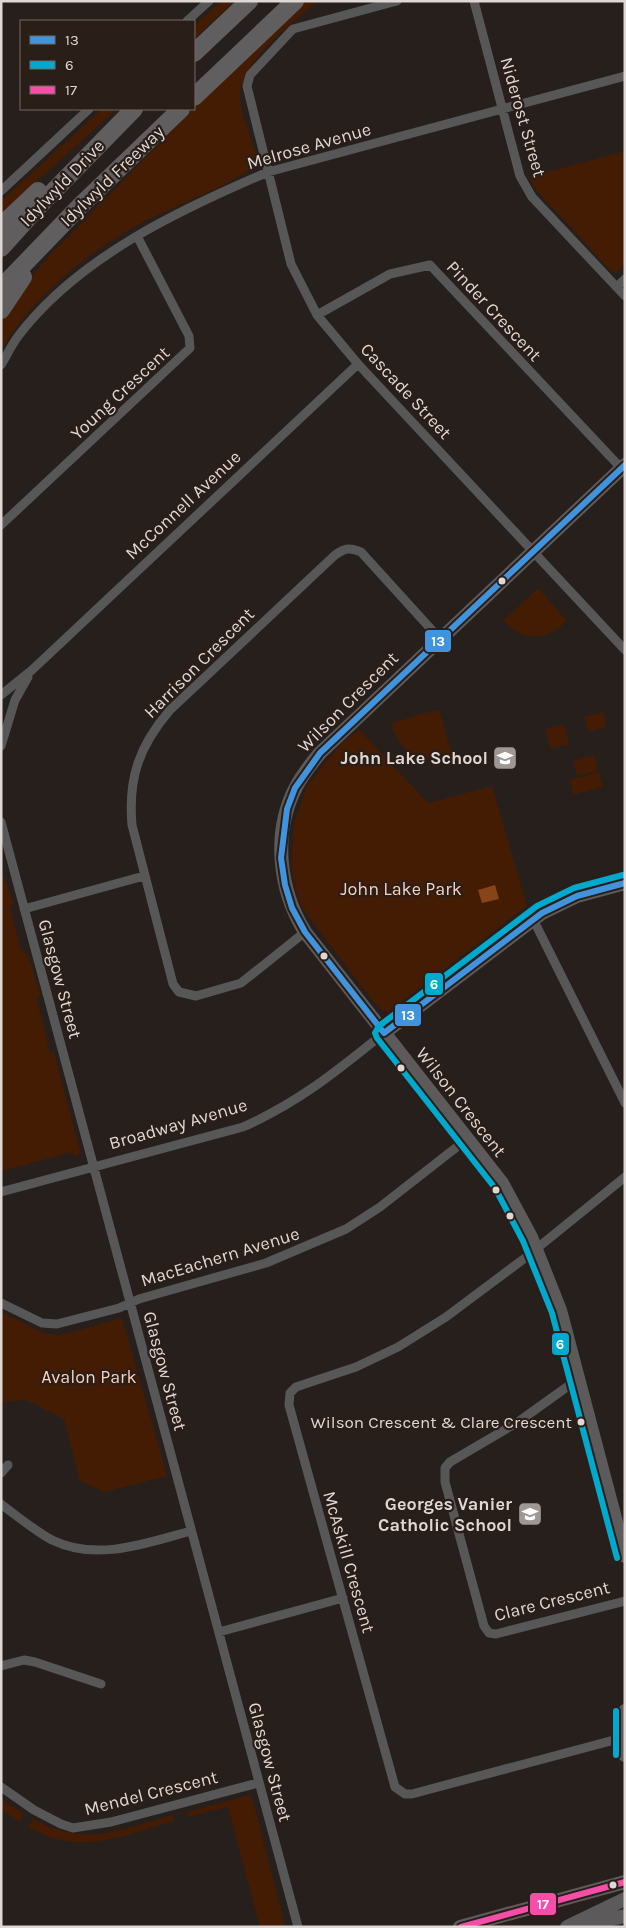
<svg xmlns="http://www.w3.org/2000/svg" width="626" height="1928" viewBox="0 0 626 1928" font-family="Karla,sans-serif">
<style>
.green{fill:#441c04}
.water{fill:#884419}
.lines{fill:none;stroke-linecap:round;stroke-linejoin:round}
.street{stroke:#585758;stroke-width:9}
.secondary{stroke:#5c5a5a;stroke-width:14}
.highway{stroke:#615e5f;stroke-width:18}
.bus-1-casing{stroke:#2a1e18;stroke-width:10}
.bus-2-casing{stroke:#2a1e18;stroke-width:10}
.bus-3-casing{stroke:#2a1e18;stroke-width:10}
.bus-1{stroke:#4094de;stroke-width:6}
.bus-2{stroke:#00a9ce;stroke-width:6}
.bus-3{stroke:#f54da8;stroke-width:6}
.bus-dot{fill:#dfd7d3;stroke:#2a1e18;stroke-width:2}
.labels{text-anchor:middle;stroke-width:4.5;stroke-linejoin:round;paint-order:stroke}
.bus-label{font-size:17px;fill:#dfd7d3;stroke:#2a1e18;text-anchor:end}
.street-label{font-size:18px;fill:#dfd7d3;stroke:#2a1e18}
.poi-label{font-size:18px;font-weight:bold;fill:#dfd7d3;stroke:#2a1e18;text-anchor:end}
.park-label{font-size:18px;fill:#fbd0b9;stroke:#2a1e18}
.line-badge{stroke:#2a1e18;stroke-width:2}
.badge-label{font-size:14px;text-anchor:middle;font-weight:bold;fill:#fff}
</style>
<rect width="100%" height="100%" fill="#261f1c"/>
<path class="green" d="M222,1H234L194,39V26Z
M304,1H317C292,24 235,65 240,102C243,121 253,141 258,161L254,167C221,189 181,203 145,221C90,250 33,296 1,350V320L21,289L48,257L203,99Z
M102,109H117L1,213V201Z
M625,151V264L616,273L611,271L537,191L529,177Z
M536,590H540L567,621C545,642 526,642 503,621Z
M436,710L440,712L452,755C421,763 401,756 391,723Z
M603,712L606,727L588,732L584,717Z
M564,724L569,744L551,749L545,729Z
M359,729L428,803L492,786L527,906L388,1012L383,1011L376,1005L308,916L298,898L291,868L294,823L307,786L339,746Z
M594,755L598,770L577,776L573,761Z
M599,772L603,787L573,795L570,780Z
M1,869L13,903L10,909L21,951H24L31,964L40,994L37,1000L50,1053L49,1054L54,1052L80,1151L78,1155L73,1156L72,1152L1,1171Z
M1,1312L43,1333L58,1336L122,1318L167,1476L105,1492L80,1481L64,1419L26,1400L1,1402Z
M250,1795L253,1801L285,1927H260L228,1807L188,1817L187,1812Z
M1,1799L24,1814L19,1822L1,1809Z
M173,1815L174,1821C121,1836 81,1857 28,1827L33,1819C88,1848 117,1830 173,1815Z"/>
<path class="water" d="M495,885L499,899L482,903L478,890Z"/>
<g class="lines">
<path class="street" d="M397,1L293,29L250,75L247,86L291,264L317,315L358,364L625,650
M474,1L520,176L532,197L625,296
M187,21L209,1
M1,191L89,109
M617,287L625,279
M317,315L390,274L430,265L621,468
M1,365C7,355 12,344 19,335C79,257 179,210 268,172L625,76
M1,525L190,348L189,336L137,236
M1,695L32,670L358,364
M1,746L15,700L28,677
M1,822L298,1927
M24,909L144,876
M533,919L625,1103
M305,932L241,983L196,996L179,992L173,984L132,825C128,778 139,746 170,710L335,555C345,548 350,547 361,552L440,639
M625,1177L525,1258L446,1317L398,1347L356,1367L296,1387L290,1393L289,1405L395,1787L405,1794H412L625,1737
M1,1192L243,1127C299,1102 337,1071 384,1033
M1,1303L42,1323L57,1324L119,1308L139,1299L266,1263L346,1229L380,1207L467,1139
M578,1379L518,1422L450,1462L445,1468V1482L484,1626L489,1633L496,1634L625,1601
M1,1473L8,1465
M1,1504C17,1516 35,1531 52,1540C97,1562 146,1543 191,1531
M219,1632L343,1598
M1,1666L24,1660L35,1662L101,1684
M1,1787L34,1810L61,1824L73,1828L111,1822L258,1783"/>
<path class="secondary" d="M625,465L320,753C311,764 302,775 296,787C272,833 279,890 305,932L502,1183L531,1237L560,1310L625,1556
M384,1033L542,913L577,896L625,883
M625,1711V1755
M584,1925L625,1916
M460,1927L625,1882
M567,1927L625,1899"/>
<path class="highway" d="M194,53L249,1
M194,97L295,1
M1,226L38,191
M1,248L37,208L134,109
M1,288L80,206L181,109
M1,310L23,277"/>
<defs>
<path id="bus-1" d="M625,465L320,753L295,788L287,809L281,858L285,885L292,908L305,932L384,1033L542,913L577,896L625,883"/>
<path id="bus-2" d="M617,1558L552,1313L523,1241L495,1188L377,1038L375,1033L379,1026L537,906L574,888L623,875
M616,1711V1755"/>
<path id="bus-3" d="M461,1927L625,1882"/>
</defs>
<use href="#bus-1" class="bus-1-casing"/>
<use href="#bus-2" class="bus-2-casing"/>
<use href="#bus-3" class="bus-3-casing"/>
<use href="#bus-1" class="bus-1"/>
<use href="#bus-2" class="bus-2"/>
<use href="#bus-3" class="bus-3"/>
</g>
<defs>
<symbol id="school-square" viewBox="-11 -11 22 22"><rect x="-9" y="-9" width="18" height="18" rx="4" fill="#9e9793" stroke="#2a1e18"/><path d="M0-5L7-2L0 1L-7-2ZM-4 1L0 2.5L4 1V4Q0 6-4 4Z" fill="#fff"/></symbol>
</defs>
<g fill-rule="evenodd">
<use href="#school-square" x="491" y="744" width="28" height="28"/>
<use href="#school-square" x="516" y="1500" width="28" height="28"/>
</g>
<g class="bus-dot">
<circle cx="502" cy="581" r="4.5"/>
<circle cx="324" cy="956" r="4.5"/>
<circle cx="401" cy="1068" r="4.5"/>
<circle cx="496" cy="1190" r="4.5"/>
<circle cx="510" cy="1216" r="4.5"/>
<circle cx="581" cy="1422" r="4.5"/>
<circle cx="613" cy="1885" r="4.5"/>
</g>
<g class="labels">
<g class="bus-label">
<text x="572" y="1428">Wilson Crescent &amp; Clare Crescent</text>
</g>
<g class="street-label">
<text transform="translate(523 117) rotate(74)" y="6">Niderost Street</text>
<text transform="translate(309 146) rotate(-16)" y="6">Melrose Avenue</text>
<text transform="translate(112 176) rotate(-44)" y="6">Idylwyld Freeway</text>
<text transform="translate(62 183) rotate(-46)" y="6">Idylwyld Drive</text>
<text transform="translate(494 311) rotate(47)" y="6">Pinder Crescent</text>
<text transform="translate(406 391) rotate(47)" y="6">Cascade Street</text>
<text transform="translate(120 393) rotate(-43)" y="6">Young Crescent</text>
<text transform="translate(183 505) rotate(-43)" y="6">McConnell Avenue</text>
<text transform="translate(199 663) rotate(-45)" y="6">Harrison Crescent</text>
<text transform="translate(348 702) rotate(-45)" y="6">Wilson Crescent</text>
<text transform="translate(60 979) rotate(75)" y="6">Glasgow Street</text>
<text transform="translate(461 1102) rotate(52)" y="6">Wilson Crescent</text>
<text transform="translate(178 1124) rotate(-16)" y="6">Broadway Avenue</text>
<text transform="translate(220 1257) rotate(-17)" y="6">MacEachern Avenue</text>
<text transform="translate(165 1371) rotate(75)" y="6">Glasgow Street</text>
<text transform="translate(349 1562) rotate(74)" y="6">McAskill Crescent</text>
<text transform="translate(552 1601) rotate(-14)" y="6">Clare Crescent</text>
<text transform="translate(270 1762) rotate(75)" y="6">Glasgow Street</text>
<text transform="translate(151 1793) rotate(-14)" y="6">Mendel Crescent</text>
</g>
<g class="poi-label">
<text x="488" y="764">John Lake School</text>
<text x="512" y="1510">Georges Vanier<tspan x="512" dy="21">Catholic School</tspan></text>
</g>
<g class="park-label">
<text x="401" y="895">John Lake Park</text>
<text x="89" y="1383">Avalon Park</text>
</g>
</g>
<g class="line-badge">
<rect x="424" y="629" width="28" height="24" rx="5" fill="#4094de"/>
<rect x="424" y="972" width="20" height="24" rx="5" fill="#00a9ce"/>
<rect x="394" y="1003" width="28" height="24" rx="5" fill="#4094de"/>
<rect x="551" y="1332" width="19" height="24" rx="5" fill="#00a9ce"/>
<rect x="529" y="1892" width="28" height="24" rx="5" fill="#f54da8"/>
</g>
<g class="badge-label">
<text x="438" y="646">13</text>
<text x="434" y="989">6</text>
<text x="408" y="1020">13</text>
<text x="560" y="1349">6</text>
<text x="543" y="1909">17</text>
</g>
<rect width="626" height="1928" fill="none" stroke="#dfd7d3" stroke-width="5"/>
<rect x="20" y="20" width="175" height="90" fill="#2a1e18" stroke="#726863"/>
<rect x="30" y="36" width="25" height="8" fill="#4094de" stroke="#726863"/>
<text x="65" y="45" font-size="15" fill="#dfd7d3">13</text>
<rect x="30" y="61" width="25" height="8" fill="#00a9ce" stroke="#726863"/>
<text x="65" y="70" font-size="15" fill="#dfd7d3">6</text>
<rect x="30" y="86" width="25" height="8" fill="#f54da8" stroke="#726863"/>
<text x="65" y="95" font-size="15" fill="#dfd7d3">17</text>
</svg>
